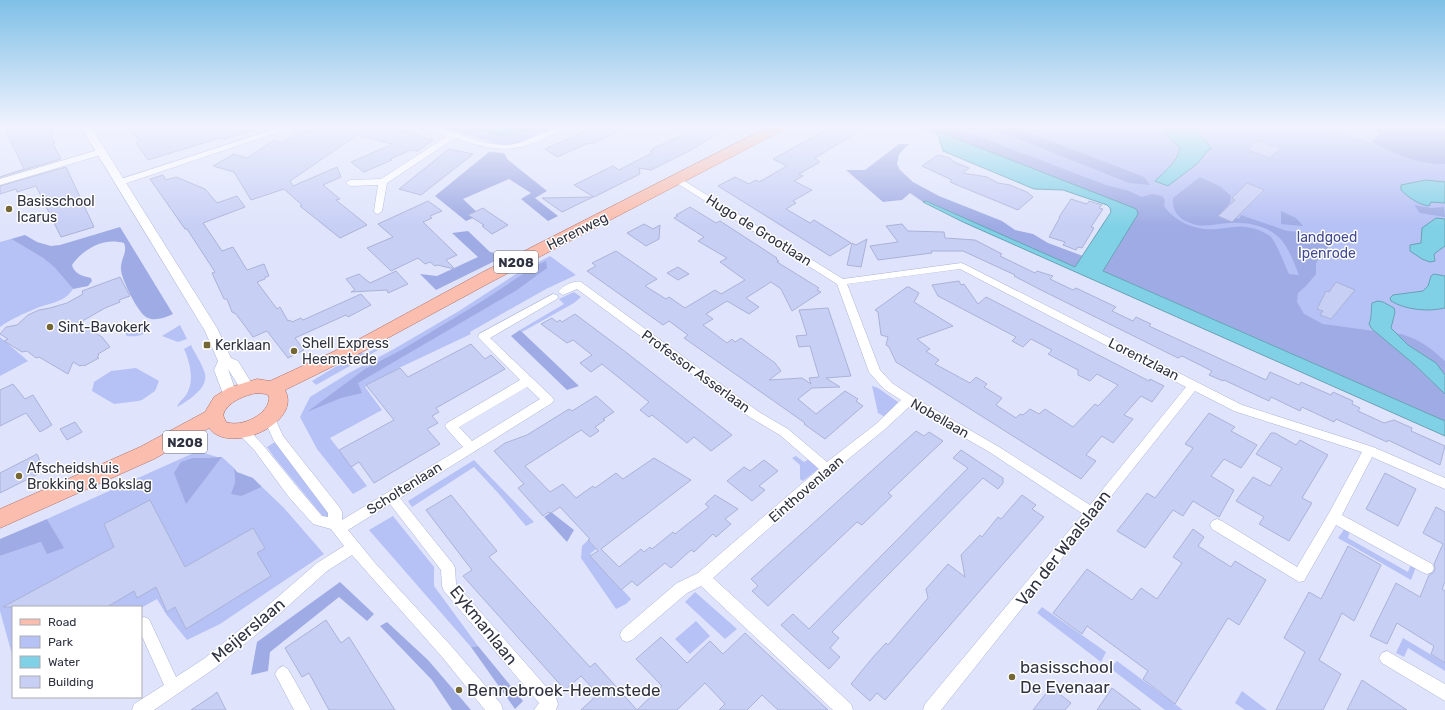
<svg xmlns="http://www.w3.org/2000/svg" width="1445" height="710" viewBox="0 0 1445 710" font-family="Rubik,sans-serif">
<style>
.green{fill:#b6c1f5}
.forest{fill:#9fabe4}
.water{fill:#81d1e6;stroke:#68a1b4}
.building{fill:#c7cff5;stroke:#aab2d7}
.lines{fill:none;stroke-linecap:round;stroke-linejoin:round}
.minor-casing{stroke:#aab2d7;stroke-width:1}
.tertiary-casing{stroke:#aab2d7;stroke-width:1}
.primary-casing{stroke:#b27063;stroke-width:1}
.minor{fill:#fff;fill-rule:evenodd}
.tertiary{fill:#fff;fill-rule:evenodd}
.primary{fill:#fbbdad;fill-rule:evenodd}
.poi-dot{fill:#746734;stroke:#fff;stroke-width:1.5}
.labels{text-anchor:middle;stroke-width:3;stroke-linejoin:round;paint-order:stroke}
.shield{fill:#fff;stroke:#6d707a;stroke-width:1}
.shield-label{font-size:13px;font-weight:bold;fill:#2f3241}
.poi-label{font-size:14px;fill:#2f3241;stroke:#fff;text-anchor:start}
.street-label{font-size:14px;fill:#2f3241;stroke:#fff}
.park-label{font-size:14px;fill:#41498f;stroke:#fff}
.near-street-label{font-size:17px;fill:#2f3241;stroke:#fff}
.near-poi-label{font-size:17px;fill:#2f3241;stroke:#fff;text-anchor:start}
</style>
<rect width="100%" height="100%" fill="#dfe4fc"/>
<path class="green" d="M443,127H474L507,136L517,134L534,127H555C539,134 520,146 501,145Z
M917,127H1445V426L1126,211Z
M11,239L43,258L54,267L73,289C65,302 50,303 37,308C25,313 11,319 0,327V242Z
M550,256L576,275L546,289L470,332L471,334L401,367L365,387L382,410L330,438L367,486L353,494L317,449L300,417L310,397L349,373L394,349L459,311L516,274Z
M574,292L581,297L574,303L522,332L520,330L564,304L559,299Z
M180,325L187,339L178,342L162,336Z
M148,326L149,327C146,336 136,337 127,336L124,332L126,329Z
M0,337L28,361L0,376Z
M191,345C195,354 203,365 205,374C208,389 187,401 177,407C178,403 183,399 186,395C195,382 190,362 184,349Z
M377,348L380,349L316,385L312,381L360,352L365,354Z
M136,368L159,381L155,391L142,400L138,401L114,404L92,391L94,382L111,371Z
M872,386L878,388L898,402L885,417L878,413Z
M275,442L332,517L325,519L274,457L267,447Z
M198,451L217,457L193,458L186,503L222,457L234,468L235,483L242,496L262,487L284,508L324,554L220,624L187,640L166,614L157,599L141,608L13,607V658L0,611V556L41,542L63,548L47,519Z
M796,456L804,462L809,459L815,464L818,469L803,481L800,479V465L792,458Z
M474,460L534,522L526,526L499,494L474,467L412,507L408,501Z
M393,516L434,567V586L478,646L471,647L369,530Z
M1345,528L1350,531L1348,538L1408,572L1411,564L1416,567L1411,580L1338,538Z
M588,540L596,549L590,554L631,599L626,604L616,609L581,558L582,546Z
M695,592L737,629L725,639L685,602Z
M1042,607L1106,652L1101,662L1037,613Z
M696,621L710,636L690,654L675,639Z
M1403,638L1445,663V671L1408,648L1404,657L1396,653Z
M1117,661L1183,710H1165L1110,668Z
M1242,691L1267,710H1245L1235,703Z"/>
<path class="forest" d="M925,127H954L1106,185L1129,191L1142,197L1152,194L1162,196L1165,200L1164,206C1176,223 1197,231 1217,229C1232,227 1242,225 1256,229C1261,231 1266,233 1270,236C1276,241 1285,266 1289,274L1299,275C1293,261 1288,244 1276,235C1267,227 1251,223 1239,223C1218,221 1203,232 1182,219C1175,213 1172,207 1173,198L1200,177L1221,187L1231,196L1230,203L1223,212L1239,219L1241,215L1287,231L1304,232L1318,236L1324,240L1328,247L1316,263V274L1306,286L1298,293L1297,302L1304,314L1323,324L1374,331L1415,365L1445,394V421L1103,271L1138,214L1134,208Z
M988,127H1015L1144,177L1150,185L1129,183Z
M1345,127H1445V164C1407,165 1377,144 1345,127Z
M899,144H909L899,154L897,164L900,170L913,182L939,196L1002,221L1015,230L1033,234L1048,243L1083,256L1075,267L926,201L923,202L910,193L902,200L883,202L846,170H865Z
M489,152L504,153L508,160L547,191L535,198L558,216L548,221L521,199L531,193L509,179L463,199L480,215L466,221L435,196Z
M1414,205L1431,208L1444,207L1445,217L1420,213Z
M1281,211L1296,218L1303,226L1281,224Z
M120,227L173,314C164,318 154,322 146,317C137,311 122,280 121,270C120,259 128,253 124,243C104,237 83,249 72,265C74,274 83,276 91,278L92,281L88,286L73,289L54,267L43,258L11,239L25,235L37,242L51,246L60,245Z
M468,231L490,252L507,255L436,290L420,274L437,276L478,257L452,233Z
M546,261L547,268L517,290L358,383L362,393L341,398L307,412L365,369L403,349L484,300L535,266Z
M520,330L522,332L579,386L567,390L511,336Z
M1395,333C1415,336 1430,347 1445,361V375L1436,363L1408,345Z
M222,457L186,504L174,473L181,462L193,458Z
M234,468L237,472L253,478L262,487L242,496L231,494L235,483Z
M551,512L574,530L567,542L544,517Z
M47,519L64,548L47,554L41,542L0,556V539Z
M340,582L374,614L367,621L339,597L270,652L268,671L251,675L257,642Z
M387,622L428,660L471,710H452L432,680L380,626Z
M478,646L523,701L515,709L471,647Z"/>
<path class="water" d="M474,127H534C505,139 503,136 474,127Z
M1163,127H1201L1199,133L1212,149H1209L1198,163L1168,186L1155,181C1163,173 1182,158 1179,146L1171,140Z
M937,131L1134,208L1137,210L1138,214L1103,271L1445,421V436L963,222L923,202L926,201L1075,267L1111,212L1110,208L1107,205L1063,190L1034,189L943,151Z
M1426,180L1445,182V203L1431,202L1429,206C1419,205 1408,197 1401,190V185Z
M1436,218L1445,219V246L1434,254L1435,261L1430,262L1422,259L1410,251V245L1421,243L1422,228Z
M1434,274L1445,276V308C1428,312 1406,310 1391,301L1390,298L1393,295L1423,291L1428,286L1431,276Z
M1378,301L1383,302L1394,308L1395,312L1391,328L1408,345L1436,363L1445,375V394L1415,365L1372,329L1369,324C1372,317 1371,310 1372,303Z"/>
<path class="building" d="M4,127H51L52,138L55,143L53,144L61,159L0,177L24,169Z
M128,127H253V130L224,139L223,137L148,160L136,143L139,141Z
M311,127H389L433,140L418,151L411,150L390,159L392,160L364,172L351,162L393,144L357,135L290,181L293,186L337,167L341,177L323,185L340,199L336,200L367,225L340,238L300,206L302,205L284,189L251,200L234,172L213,166L234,154L247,158L274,140L282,143L302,130L311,132Z
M595,127H627L594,143L586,144L557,157L545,149Z
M672,127H728L691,150L651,170L639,168L640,174L594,197L574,185L613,166L619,170L652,153L650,151L653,150L652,149L684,134Z
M831,127H866L815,158L820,162L799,174L803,176L794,181L812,190L793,201L796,203L786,209L810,223L814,220L851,243L830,256L718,186L735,177L749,184L756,180L759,182L787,166L773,159Z
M1326,127H1366L1381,132L1371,144L1326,129Z
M1257,141L1280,148L1270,158L1248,150Z
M449,149L473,154L421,195L399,189Z
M938,155L950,158L954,162L969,168L963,173L987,177L998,183L1010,185L1027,192L1033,197L1018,210L950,182L952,180L922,166Z
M66,167L94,227L61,237L36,186L17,192L16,189L0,194V186Z
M163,175L166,180L176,177L205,189L217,203L237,196L245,207L203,223L222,251L233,247L247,270L264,264L269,276L265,277V279L257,282L277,309L280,307L288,321L290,320L292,322L301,318L303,320L361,294L371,305L348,317L346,315L295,338L304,350L288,358L267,331L253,337L236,314L232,312L227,299H224L212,273L215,272L187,229H185L150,179Z
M1247,183L1264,190L1232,222L1218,216L1235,200L1232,198Z
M593,197L562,212L542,198Z
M1071,199L1087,204L1089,201L1102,205L1099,208L1103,209L1091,227L1094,228L1082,248L1078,247L1076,250L1063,245L1065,242L1049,237L1060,217H1059Z
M428,201L442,211L430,216L432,218L423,222L457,255L446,260L455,269L437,265L435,266L430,262L425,264L418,258L391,271L367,248L393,237L378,224Z
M690,207L716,223L720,221L777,258L776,259L779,261L777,262L819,288L817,290L821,292L792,311L781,289L771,282L746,298L759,307L749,314L727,301L706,314L713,319L703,325L727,343L732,339L735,342L741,338L775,363L781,371L769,380L802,378L811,384L809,378L819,377L810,346L799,347L796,336L807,335L799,310L828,308L851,376L826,378L840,387L812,388L798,399L816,414L845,391L858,399L856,401L863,406L825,439L804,424L805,423L684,338L688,335L669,321L663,325L587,271L596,266L592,263L616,251L657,279L645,286L666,299L669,297L685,308L715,290L721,294L745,280L720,262L727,258L698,241L704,237L674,218L678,216L676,215Z
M483,208L487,211L508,225L492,234L482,226L484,225L468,215Z
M644,224L653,229L660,225L659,239L646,246L627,233Z
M902,224L908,231L944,232L945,238L975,240L1002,254L1000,256L1035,273L1037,271L1053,276L1050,279L1073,290L1076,288L1116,307L1112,311L1133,321L1136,317L1151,324L1149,326L1266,380L1270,372L1299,385L1301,382L1331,395L1333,392L1353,401L1352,404L1360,408L1358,411L1384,423L1394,420L1412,428L1411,431L1445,446L1440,465L1388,440L1387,442L1336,419L1334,422L1302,407L1300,411L1271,397L1269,401L1224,380L1223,381L1209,375L1212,371L1182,356L1178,358L1039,289L1014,276L1015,275L963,251H931L932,253L878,260L870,246L898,242L886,226Z
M867,239L861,267L847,265L852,243L856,245Z
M678,267L689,274L678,280L667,273Z
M396,271L408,284L388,293L387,290L351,292L355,290L346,279L359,274L370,283Z
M120,277L130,296L119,300L120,302L105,308L79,323L102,337L110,347L98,354L99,355L97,357L99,358L84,366L83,365L80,366L73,362L68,374L39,357L36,358L27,351L22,352L4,341L8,339L0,334L6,327L17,325L28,315L39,310L50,308L67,303L83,294L82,291Z
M959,281L961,285L964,284L978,304L986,297L1149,381L1150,379L1164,386L1152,402L1141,396L1124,415L1133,419L1113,443L1102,436L1095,444L1086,455L1096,461L1081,479L896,362L889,347L886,345L888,337L881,335L878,312L875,310L907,287H909L919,293L914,302L953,326L917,339L930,349L926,351L939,360L935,364L970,383L976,377L987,384L984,387L1002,398L996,405L1016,418L1020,414L1023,415L1030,409L1039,414L1045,409L1073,427L1095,404L1098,406L1118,385L1097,374L1090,381L1078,375V370L1048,354L1052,350L1031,339L1023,347L1012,341L1016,337L938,296L932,285Z
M1336,282L1355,290L1331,319L1320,315L1323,311L1317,309L1326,291L1329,292Z
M575,314L623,350L732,435L711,451L694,437L687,443L652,415L649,417L640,410L649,402L602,364L591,372L580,363L592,355L573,340L567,343L541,324L552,318L557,322L560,320L562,322Z
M471,344L485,359L491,355L505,369L436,408L439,412L432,416L438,423L427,429L440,444L374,483L359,462L351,467L339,450L394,420L366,385L400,368L408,377Z
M13,384L25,399L33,395L52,425L40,432L26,413L0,426V390Z
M596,396L614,412L603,419L605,420L595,427L599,431L590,437L581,430L525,466L550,492L563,484L576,498L593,486L595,488L616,473L623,479L654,458L691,480L601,549L619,567L641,549L644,552L650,547L652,549L673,532L675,534L709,507L705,504L715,495L738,509L725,519L731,524L716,537L713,534L694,552L691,550L671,568L665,563L637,586L632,581L621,590L590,556L598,551L588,540L590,539L560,507L551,513L548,512L543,516L518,488L524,484L494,451L505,443L527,435L569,409L572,411Z
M1209,413L1235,427L1231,431L1257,445L1241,468L1224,459L1211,476L1234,490L1219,517L1193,501L1183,516L1173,510L1145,548L1117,531L1147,493L1155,498L1193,448L1185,444Z
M75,422L82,432L67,440L60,429Z
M916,431L924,436L929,432L943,441L888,493L892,496L862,525L857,522L768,606L752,591L758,586L751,579Z
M1271,433H1275L1296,445L1300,440L1328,455L1302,498L1312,503L1289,541L1259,524L1264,517L1236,501L1253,477L1270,486L1282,468L1256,454Z
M961,450L1003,478V483L998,489L983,478L832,632L839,638L830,648L840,657L829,669L781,625L793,614L809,629L968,468L953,458Z
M37,454L44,471L0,493V473Z
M764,460L778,471L759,486L765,490L752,501L727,481L744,467L750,471Z
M1385,473L1416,489L1398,526L1366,509Z
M451,495L497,551L489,557L590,667L595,663L637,710L662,686L636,659L661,637L687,663L710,641L723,654L745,633L828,710H778L762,695L747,710H719L725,704L705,683L677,710H581L598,694L581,676L565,690L463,576L472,570L426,510Z
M1022,495L1036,505L1032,509L1044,517L885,700L877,693L870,701L851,684L874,656L886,643L888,645L928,598L926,589L948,564L965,577L961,555L980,535L982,537L998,517L1001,519Z
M150,500L185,567L253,528L265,548L257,553L271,576L186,629L175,607L167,612L156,587L137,598L134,591L107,607H3L114,547L104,524Z
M1436,507L1445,512V582L1442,589L1445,591V663L1431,654L1434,646L1397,623L1387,644L1370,636L1396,583L1420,597L1429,575L1433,573L1435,569L1434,564L1443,544L1423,533Z
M1193,529L1204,537L1198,546L1231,567L1235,561L1266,580L1239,625L1228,618L1175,704L1143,679L1148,671L1087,626L1082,634L1053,613L1087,569L1132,600L1141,588L1157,599L1182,563L1173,557Z
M1348,546L1381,565L1354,621L1342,613L1319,660L1341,674L1323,710H1276L1305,652L1284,638L1309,592L1321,599Z
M326,620L341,643L349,637L395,710H329L309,673L302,677L285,648Z
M1362,680L1407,710H1347Z
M1051,687L1071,703L1065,710H1033Z
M1112,688L1141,710H1097Z
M217,692L226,710H191L212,696Z"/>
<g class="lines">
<defs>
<path id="minor" d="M281,127H293L124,184L121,185L117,182L118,180Z
M424,127C452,127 476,145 505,145C527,145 544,127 566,127C561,132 553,134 547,137C511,155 491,150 455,138L387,183L382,211L378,214L375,213L374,211L378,185L350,186L346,183L350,180L381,179L447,136Z
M98,150H104L105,152L104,154L0,185V179Z
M678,177L843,279L961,263L964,264L1242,405L1373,447L1445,478V489L1372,457L1342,515L1432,564L1434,568L1432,572L1427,574L1422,572L1336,525L1304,581L1299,582L1212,529L1210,525L1212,521L1217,519L1222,521L1297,567L1329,513L1362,452L1234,411L1195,391L941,710H923L925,704L1083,514L991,453L910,406L884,430L831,473L713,578L851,704L853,710H833L701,586L687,593L632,640L627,642L622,640L620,635L622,630L677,583L698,573L819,469L780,435L751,418L577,289L563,295L558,292C563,286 573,280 581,282L759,412L788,429L827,462L876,424L901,400L884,389L869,372L837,284L675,182L674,180L675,178ZM960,269L1186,387L1090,505L999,447L913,397L892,383L880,370L847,284Z
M553,294L557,295L558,297L557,299L490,338L552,397L554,400L552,403L400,498L453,564L455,568L456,584L556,698L558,704L556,710H534L539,703L444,591L442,586L441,570L390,504L348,530L375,563L453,648L501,704L503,710H485L443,658L352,555L327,571L258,633L215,668L154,710H132L134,704L164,685L141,634V618L144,617L149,619L176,677L205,658L248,623L317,563L344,546L331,529L313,524L288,496L255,451L238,433L236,430L238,427L242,425L246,427L263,445L298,488L322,516L328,517V513L274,441L263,417L265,414L269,412L273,414L283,436L340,508L342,512V520L463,447L447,429L445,426L447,423L520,380L478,337L479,334ZM527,387L540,399L472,441L459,427Z
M1387,651L1445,684V701L1382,663L1379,658L1382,653Z
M283,666L288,669L311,710H294L275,674L278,669Z"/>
<path id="tertiary" d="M81,127H91L217,328L231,358L238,361L254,387L252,391L247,392L242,391L228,369L237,395L235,399L230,400L225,399L214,370L218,361L205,331Z"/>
<path id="primary" d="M768,127H784L783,130L493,281L362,352L285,390C303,423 229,456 209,428L154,459L0,528V509L140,447L205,412L214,397L228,388L257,379L270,381L350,344L481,273ZM257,393L266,394L269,396C271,414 241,428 226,422L223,415C227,402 245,395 257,393Z"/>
</defs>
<use href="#minor" class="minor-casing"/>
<use href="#tertiary" class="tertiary-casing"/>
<use href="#primary" class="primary-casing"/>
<use href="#minor" class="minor"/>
<use href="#tertiary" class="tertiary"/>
<use href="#primary" class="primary"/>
</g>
<linearGradient id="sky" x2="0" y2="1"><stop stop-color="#7fc0e7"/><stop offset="0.56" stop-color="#f1f3fe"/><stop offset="1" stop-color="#f1f3fe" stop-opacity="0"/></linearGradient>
<rect width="1445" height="226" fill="url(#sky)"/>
<g class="poi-dot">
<circle cx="9" cy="209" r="4"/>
<circle cx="50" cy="327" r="4"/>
<rect x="203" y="341" width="8" height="8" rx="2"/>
<circle cx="294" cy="351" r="4"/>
<circle cx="19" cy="476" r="4"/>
<circle cx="1012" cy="677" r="4"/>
<circle cx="459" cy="690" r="4"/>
</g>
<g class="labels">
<g class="shield">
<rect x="494" y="251" width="44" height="22" rx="3"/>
<rect x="163" y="431" width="44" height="22" rx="3"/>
</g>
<g class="shield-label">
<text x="516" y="267">N208</text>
<text x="185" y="447">N208</text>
</g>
<g class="poi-label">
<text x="17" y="206">Basisschool<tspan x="17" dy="16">Icarus</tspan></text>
<text x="58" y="332">Sint-Bavokerk</text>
<text x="302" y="348">Shell Express<tspan x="302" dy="16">Heemstede</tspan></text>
<text x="215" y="350">Kerklaan</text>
<text x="27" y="473">Afscheidshuis<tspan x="27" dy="16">Brokking &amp; Bokslag</tspan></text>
</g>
<g class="street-label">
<text transform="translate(759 230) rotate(32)" y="5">Hugo de Grootlaan</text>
<text transform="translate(577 231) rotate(-27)" y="5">Herenweg</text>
<text transform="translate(1144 359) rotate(27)" y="5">Lorentzlaan</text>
<text transform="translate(696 371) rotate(36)" y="5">Professor Asserlaan</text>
<text transform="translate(940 418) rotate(30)" y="5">Nobellaan</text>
<text transform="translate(404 488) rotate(-32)" y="5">Scholtenlaan</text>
<text transform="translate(806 489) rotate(-41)" y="5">Einthovenlaan</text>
</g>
<g class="park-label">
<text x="1327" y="242">landgoed<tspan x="1327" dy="16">Ipenrode</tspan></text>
</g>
<g class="near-street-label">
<text transform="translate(1063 548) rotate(-52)" y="6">Van der Waalslaan</text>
<text transform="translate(484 625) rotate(51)" y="6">Eykmanlaan</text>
<text transform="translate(248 630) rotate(-40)" y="6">Meijerslaan</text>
</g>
<g class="near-poi-label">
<text x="1020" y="673">basisschool<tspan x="1020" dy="20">De Evenaar</tspan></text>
<text x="467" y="696">Bennebroek-Heemstede</text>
</g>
</g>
<rect x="12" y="606" width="130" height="92" fill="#ffffff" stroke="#acadb3"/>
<rect x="20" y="619" width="20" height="6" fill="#fbbdad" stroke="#acadb3"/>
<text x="48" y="626" font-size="12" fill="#2f3241">Road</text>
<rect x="20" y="636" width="20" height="12" fill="#b6c1f5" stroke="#acadb3"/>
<text x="48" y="646" font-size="12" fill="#2f3241">Park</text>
<rect x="20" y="656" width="20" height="12" fill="#81d1e6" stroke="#acadb3"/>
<text x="48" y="666" font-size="12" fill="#2f3241">Water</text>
<rect x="20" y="676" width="20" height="12" fill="#c7cff5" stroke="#acadb3"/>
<text x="48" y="686" font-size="12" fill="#2f3241">Building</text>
</svg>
